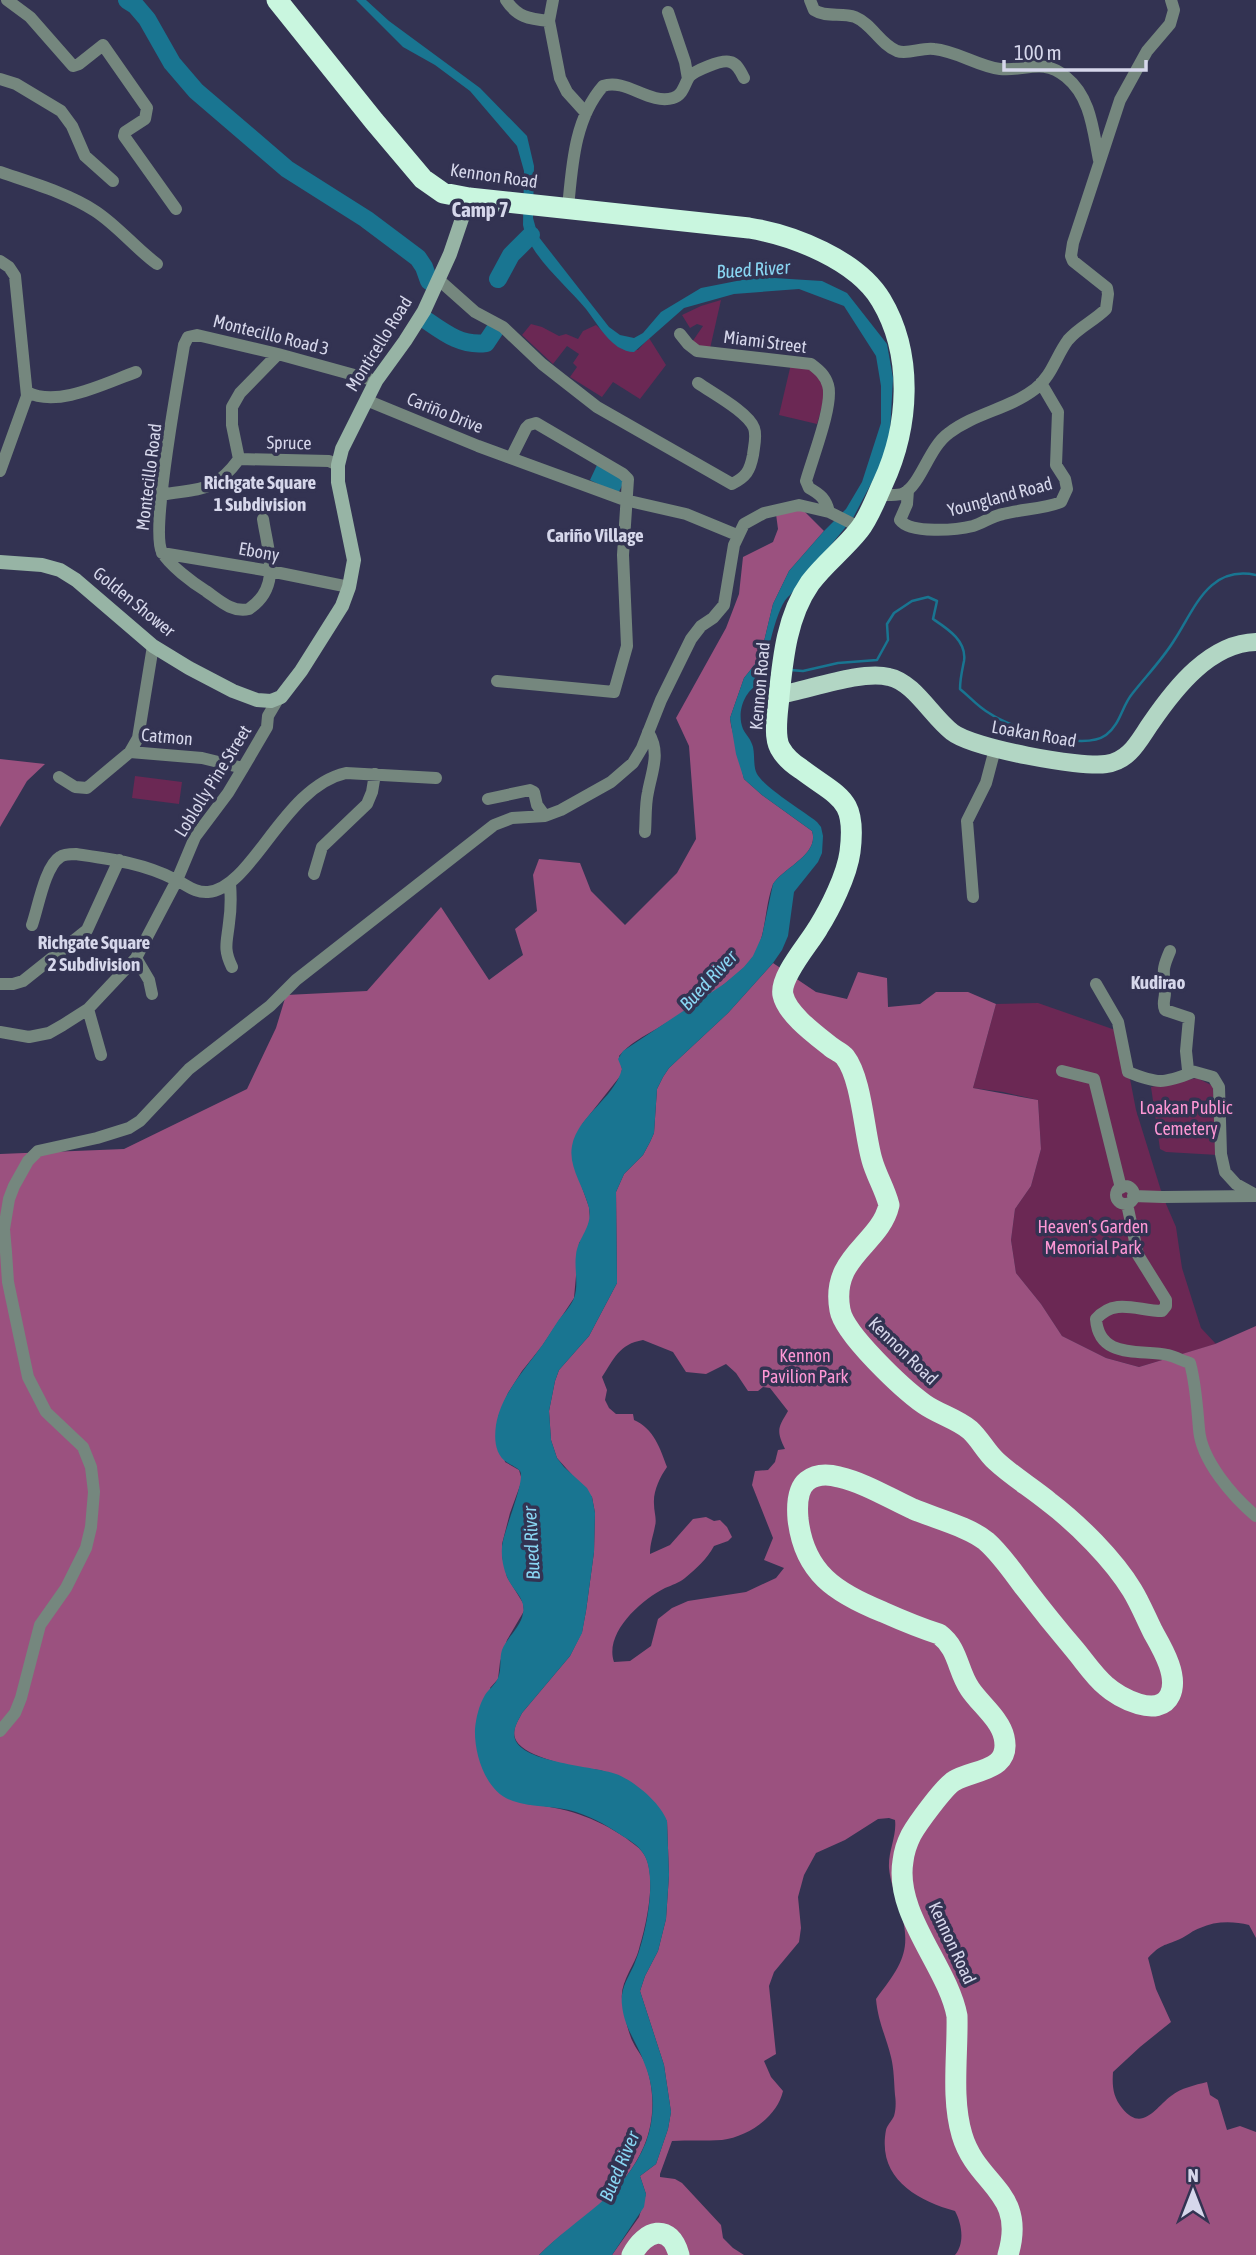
<svg xmlns="http://www.w3.org/2000/svg" width="1256" height="2255" viewBox="0 0 1256 2255" font-family="'Asap Condensed',sans-serif">
<style>
.green{fill:#6b2854}
.forest{fill:#9b517f;fill-rule:evenodd}
.water{fill:#197591}
.lines{fill:none;stroke-linecap:round;stroke-linejoin:round}
.stream{stroke:#197591;stroke-width:2.5}
.river{stroke:#197591;stroke-width:18}
.street{stroke:#75877e;stroke-width:12}
.secondary{stroke:#97b4a5;stroke-width:14}
.primary{stroke:#b2d6c4;stroke-width:18}
.highway{stroke:#c9f6df;stroke-width:21}
.labels{text-anchor:middle;stroke-width:7;stroke-linejoin:round;paint-order:stroke}
.street-label{font-size:18px;fill:#d6d7eb;stroke:#333352}
.park-label{font-size:18px;fill:#fe97d5;stroke:#333352}
.water-label{font-size:19px;font-style:italic;fill:#89d6f3;stroke:#333352}
.neighbourhood-label{font-size:19px;font-weight:bold;fill:#d6d7eb;stroke:#333352}
.quarter-label{font-size:21px;font-weight:bold;fill:#d6d7eb;stroke:#333352}
</style>
<rect width="100%" height="100%" fill="#333352"/>
<path class="green" d="M721,300L709,353L690,345L703,326L697,324L690,328L682,315L701,306Z
M531,324L542,327L559,336L566,334L578,339L583,331L596,325L618,346L638,350L649,338L666,365L640,399L613,382L602,397L570,377L577,367L573,363L579,354L567,346L553,364L522,335Z
M791,364C797,365 807,364 813,367C832,379 822,407 817,424L779,415Z
M135,776L182,782L179,804L132,798Z
M1038,1003L1121,1032L1136,1110L1163,1197L1176,1227L1182,1268L1201,1328L1216,1344L1139,1367L1106,1358L1062,1336L1041,1304L1016,1273L1011,1240L1015,1209L1031,1186L1041,1149L1038,1100L1003,1092L973,1088L996,1004Z
M1197,1078L1213,1086L1218,1155L1166,1152L1160,1149L1151,1087Z"/>
<path class="forest" d="M784,510L804,511L824,531L789,571L773,604L760,658L744,678L730,718L731,725L744,779L762,795L812,831C820,854 783,868 773,884C764,908 767,935 753,957C737,980 684,1012 658,1028C644,1036 630,1043 619,1056L622,1069L621,1075L583,1123L572,1148L578,1176L589,1207L590,1219L586,1234L579,1243L574,1298L542,1346L522,1371L508,1393L498,1417L505,1462L519,1470L522,1480L510,1513L502,1544V1556L507,1577L523,1603L524,1611L507,1640L500,1662L498,1679L490,1688L527,1804C564,1807 595,1817 626,1838C633,1844 641,1848 645,1856C657,1878 646,1926 639,1949C635,1965 620,1982 622,1999C624,2010 626,2024 630,2035C633,2045 641,2054 645,2063C655,2089 655,2121 644,2146C635,2167 618,2190 600,2205C580,2223 557,2236 539,2255H0V1154L124,1149L247,1089L276,1028L286,995L367,991L441,907L489,980L523,955L515,929L537,911L533,875L539,859L580,863L591,891L625,925L677,873L696,839L689,746L676,718L726,628L739,594L743,557L773,542L778,529L776,514Z
M0,759L45,764L27,781L0,827Z
M773,963L816,992L847,999L858,972L887,978L888,1007L920,1004L936,992H968L996,1004L973,1088L1038,1100L1041,1149L1031,1186L1015,1209L1011,1240L1016,1273L1041,1304L1062,1336L1106,1358L1139,1367L1215,1344L1256,1326V1938L1249,1925C1233,1921 1215,1921 1200,1928C1193,1930 1187,1936 1180,1939C1164,1946 1161,1944 1148,1958L1156,1989L1171,2022L1140,2047L1113,2072C1112,2086 1113,2097 1122,2108C1142,2133 1155,2108 1171,2096C1181,2088 1195,2085 1207,2082L1210,2095L1218,2100L1227,2130L1240,2126L1256,2132V2255H955C965,2243 962,2224 955,2211C916,2200 877,2178 886,2130C887,2125 892,2121 894,2116C896,2110 896,2101 895,2095C894,2082 894,2069 891,2057C886,2036 878,2022 876,1999C903,1963 913,1950 899,1905C895,1893 890,1881 889,1868C888,1851 897,1836 895,1820L889,1818L878,1819L845,1840L816,1853L804,1875L798,1897L801,1928L799,1942L774,1972L769,1986L776,2054L764,2061L771,2077L783,2091C777,2117 748,2137 722,2140C706,2141 688,2140 672,2141L660,2174V2177L675,2179L682,2183L721,2225L723,2238L733,2248L744,2255H612L639,2217L646,2194L640,2176L656,2164L668,2129L671,2112L664,2065L640,1991L645,1976L658,1951L666,1919L669,1875L667,1821C648,1805 629,1786 608,1773C601,1769 590,1769 582,1768C566,1765 520,1755 515,1738C512,1729 518,1721 522,1713L570,1656L582,1632L586,1611L594,1552L595,1513L592,1497L557,1458L551,1440L549,1411L555,1381L559,1370L589,1336L617,1283L616,1192L624,1174L643,1155L650,1142L654,1133L657,1089L663,1077L669,1068L728,1013ZM643,1340L673,1352L686,1372L706,1374L726,1364L736,1373L748,1391H758L763,1387L770,1388L788,1411C778,1428 776,1430 785,1449L778,1450L775,1462L768,1470L755,1471L752,1485L773,1538L764,1560L784,1568L776,1578L746,1592L688,1601L672,1608L658,1619L651,1646L630,1661L614,1662C604,1633 641,1600 665,1588C672,1585 679,1583 685,1578C696,1569 707,1559 714,1546L728,1541L732,1537L727,1527L720,1520L714,1521L706,1517L693,1519L670,1545L650,1554C650,1543 653,1537 655,1526C657,1519 654,1512 654,1504C653,1491 660,1477 667,1467C660,1448 654,1429 634,1420L633,1414H616L609,1408L605,1400L607,1390L602,1377C614,1359 619,1344 643,1340Z"/>
<path class="water" d="M356,0H366L389,21L480,88L527,136L534,166L533,218L538,236L609,327L620,335L634,338L643,333L661,312L701,288L757,277L822,281L847,293L887,344L893,378L890,432L883,461L853,518L790,595C775,606 766,663 761,683C745,689 736,712 743,729C746,735 751,739 753,747C755,756 753,767 757,774C766,789 802,810 817,822L821,827L823,836L822,853L818,862L794,892L788,936L782,950L773,963L728,1013L669,1068L663,1077L657,1089L654,1133L650,1142L643,1155L624,1174L616,1192L617,1283L589,1336L559,1370L555,1381L549,1411L551,1440L557,1458L564,1467L587,1488L592,1497L595,1513L594,1552L586,1611L582,1633L570,1656L522,1713C518,1721 512,1730 515,1739C523,1763 594,1766 616,1774C633,1780 661,1803 667,1821L669,1875L666,1919L658,1951L645,1976L640,1991L664,2065L671,2112L668,2129L656,2164L640,2176L646,2194L644,2207L612,2255H539C577,2216 624,2197 646,2142C655,2118 655,2089 645,2065C638,2044 624,2028 622,2005C620,1989 628,1978 634,1965C645,1940 659,1876 643,1853C638,1845 629,1840 621,1835C605,1824 588,1815 569,1810C551,1806 531,1807 513,1801C486,1793 474,1754 475,1729C476,1718 479,1705 485,1695C489,1689 495,1685 498,1678C502,1669 499,1659 502,1650C507,1637 521,1627 523,1613C526,1600 515,1592 509,1581C504,1571 501,1559 502,1547C503,1532 526,1480 520,1471C518,1468 511,1465 508,1463C495,1455 494,1440 496,1425C501,1396 521,1374 538,1351C545,1342 551,1331 558,1321C563,1314 571,1306 574,1298C579,1285 574,1268 576,1255C578,1237 593,1227 589,1208C584,1187 568,1167 572,1146C578,1115 614,1099 622,1069L618,1059L623,1051L724,984L744,967L753,956L762,936L773,884C783,868 820,854 812,831L762,795L744,779L736,754L730,718L744,678L760,658L773,604L789,571L824,531L846,509L862,482L881,423V386L876,356L844,306L799,289L734,294L684,308L634,352C628,352 624,350 618,347C604,337 596,322 586,309C566,285 529,255 523,225L524,171L517,146L470,91L435,65L403,47Z
M597,465L625,479L618,494L590,480Z"/>
<g class="lines">
<path class="stream" d="M790,670L803,671L838,663L877,660L888,640L887,624L894,613L912,601L928,597L937,601L933,619C948,629 967,641 964,661C962,671 960,679 960,689C970,697 978,707 989,713C1011,728 1082,752 1106,735C1120,725 1122,706 1132,694C1146,676 1163,659 1175,639C1195,608 1209,565 1256,575"/>
<path class="river" d="M127,0L135,5L147,19L172,63L196,91L287,169L366,219L418,258L424,267L429,281
M498,279L511,255L531,235
M426,320C446,334 462,346 486,343L494,331"/>
<path class="street" d="M7,0L30,17L73,66L79,64L103,45L147,108L145,119L125,132L124,136L176,209
M506,0C517,17 529,19 549,21
M553,0L549,21L560,78L567,92L586,113
M810,0L814,10C826,18 842,12 855,17C872,24 880,44 897,51C908,55 922,47 934,49C957,51 977,66 1000,69C1025,72 1042,57 1066,77C1091,97 1093,131 1099,160
M668,12L685,62L688,79
M0,79L16,84L61,111L72,126L85,156L113,181
M0,172C32,183 67,193 95,211C118,226 135,248 157,264
M568,208C572,167 574,119 603,86C626,78 649,105 673,98C683,95 684,85 689,77C694,71 722,59 730,62C737,63 741,72 744,78
M0,261L9,267L15,276L27,396L0,471
M439,280L475,312L503,327L542,364L597,407L732,484C746,477 750,471 753,455C754,446 757,436 754,428C748,412 712,393 698,383
M680,334L688,344L697,351L811,364C819,370 825,375 828,385C834,404 812,459 806,481L809,488C820,494 826,499 829,512
M27,392C58,408 105,383 136,372
M366,400L478,446L625,500L686,514L737,535
M239,459L329,461L338,465
M908,490L907,504L900,520C910,534 957,530 973,526C983,523 992,516 1003,514C1022,509 1043,509 1061,502L1067,489L1065,479L1056,465L1058,412L1041,383
M161,495C200,488 214,493 239,459L232,425V407L240,393L278,354
M877,495C886,494 896,497 904,493C921,484 929,447 949,433C975,413 1009,409 1035,389C1052,376 1056,356 1068,340C1079,327 1094,321 1106,309L1108,294L1107,288L1073,261L1071,256L1073,243L1120,100L1147,51L1170,24L1174,10L1171,0
M263,519C268,552 282,587 249,609C232,613 219,600 206,591C193,583 169,565 162,552C150,531 179,377 184,345L188,337L197,335L278,354L376,381
M162,553L270,571L349,587
M497,681L614,692L627,646L623,555L628,479L623,474L536,423L529,425L526,428L511,458
M130,752L202,758L243,768
M59,777L75,787L87,788L130,752L138,738L153,646
M488,799L530,790L534,792L537,805L545,816
M645,832C646,819 645,805 648,792C652,770 661,753 648,732
M314,874L322,847L367,804L372,792L375,774
M230,883C231,896 231,910 229,923C227,942 223,949 232,967
M973,897L967,821L986,783L995,749
M32,925C38,908 45,866 60,857C64,854 71,854 76,854C110,859 143,863 174,879C186,884 194,893 208,892C253,888 283,787 346,773L436,778
M1170,951C1160,974 1165,971 1165,992C1165,1000 1162,1003 1165,1010L1189,1018L1186,1051L1188,1070L1213,1077L1219,1087L1221,1154L1225,1172L1236,1184L1256,1195
M136,958L149,980L152,994
M0,984H13L23,981L87,930L119,860
M1096,984L1118,1022L1128,1072C1158,1084 1163,1084 1193,1072
M88,1009L101,1055
M0,1032L29,1037L49,1033L63,1025L88,1009L136,958L177,880L195,837L228,793L243,768L267,727L268,716L278,699
M1062,1071L1094,1079L1121,1188
M1116 1195a9 9 0 1 1 18 0a9 9 0 1 1-18 0Z
M1133,1196L1163,1197L1256,1196
M1127,1204L1138,1255L1166,1300V1306L1162,1311C1138,1311 1115,1297 1096,1319C1099,1360 1141,1349 1168,1355C1176,1357 1183,1361 1190,1363C1196,1385 1197,1407 1199,1429C1201,1460 1233,1497 1256,1516
M0,1731L15,1713L21,1698L40,1625L66,1588L86,1548L91,1527L94,1492L91,1467L83,1447L46,1412L28,1377L8,1282L6,1252L4,1229L9,1199L14,1186L28,1161L38,1151L97,1138L129,1128L140,1121L189,1069L270,1006L296,980L494,825L512,818L545,816L561,810L611,782L633,763L642,748L661,700L691,639L701,626L713,618L724,605L734,545L744,524L764,513L799,505L829,512L861,528"/>
<path class="secondary" d="M0,562L42,565L60,570L76,580L153,646L189,668L233,691L257,700L271,701L281,697L301,671L342,606L349,587L354,560L338,482V465L342,449L376,381L405,341L424,311L450,254L469,198"/>
<path class="primary" d="M779,695C809,690 861,670 889,677C914,682 932,717 952,732C972,748 1080,768 1106,764C1130,761 1139,740 1151,723C1175,688 1210,643 1256,642"/>
<path class="highway" d="M277,0L374,121L423,179L443,193L469,198L749,228C793,235 857,260 881,300C914,355 909,427 883,483C876,498 869,518 859,530C844,549 824,564 810,583C787,616 783,657 779,696C778,711 773,735 780,748C785,757 793,764 801,769C839,798 857,797 850,852C847,875 830,909 818,928C809,944 779,977 783,995C787,1014 816,1035 831,1047C835,1050 842,1053 845,1057C862,1079 864,1133 872,1160C876,1175 885,1189 889,1205C880,1245 830,1256 840,1310C844,1334 903,1389 924,1404C938,1414 957,1419 970,1430C980,1439 986,1452 996,1461C1012,1476 1032,1488 1049,1502C1078,1524 1113,1559 1132,1590C1140,1603 1146,1618 1153,1632C1162,1648 1179,1676 1170,1695C1159,1719 1119,1698 1106,1686C1094,1676 1085,1662 1075,1650C1058,1630 1041,1609 1025,1588C1013,1572 1001,1554 986,1541C969,1527 934,1518 913,1509C889,1498 865,1483 839,1477C828,1474 816,1474 807,1481C797,1489 797,1507 798,1519C804,1573 836,1593 883,1612C901,1620 920,1628 939,1634C959,1649 957,1670 970,1689C980,1704 1000,1719 1004,1737C1012,1772 973,1769 954,1781C944,1787 917,1824 911,1835C907,1843 904,1852 903,1861C894,1914 948,1967 957,2016C958,2054 951,2098 962,2135C977,2186 1027,2191 1008,2255
M632,2255C645,2230 670,2222 679,2255"/>
</g>
<g class="labels">
<g class="street-label">
<text transform="translate(494 176) rotate(8)" y="6">Kennon Road</text>
<text transform="translate(271 335) rotate(14)" y="6">Montecillo Road 3</text>
<text transform="translate(765 342) rotate(7)" y="6">Miami Street</text>
<text transform="translate(379 344) rotate(-58)" y="6">Monticello Road</text>
<text transform="translate(445 413) rotate(22)" y="6">Cariño Drive</text>
<text transform="translate(289 443) rotate(1)" y="6">Spruce</text>
<text transform="translate(149 477) rotate(-83)" y="6">Montecillo Road</text>
<text transform="translate(1000 497) rotate(-15)" y="6">Youngland Road</text>
<text transform="translate(259 552) rotate(10)" y="6">Ebony</text>
<text transform="translate(134 602) rotate(39)" y="6">Golden Shower</text>
<text transform="translate(760 686) rotate(-85)" y="6">Kennon Road</text>
<text transform="translate(1034 734) rotate(10)" y="6">Loakan Road</text>
<text transform="translate(167 737) rotate(5)" y="6">Catmon</text>
<text transform="translate(213 781) rotate(-58)" y="6">Loblolly Pine Street</text>
<text transform="translate(903 1351) rotate(44)" y="6">Kennon Road</text>
<text transform="translate(952 1943) rotate(65)" y="6">Kennon Road</text>
</g>
<g class="park-label">
<text x="1186" y="1114">Loakan Public<tspan x="1186" dy="21">Cemetery</tspan></text>
<text x="1093" y="1233">Heaven's Garden<tspan x="1093" dy="21">Memorial Park</tspan></text>
<text x="805" y="1362">Kennon<tspan x="805" dy="21">Pavilion Park</tspan></text>
</g>
<g class="water-label">
<text transform="translate(753 269) rotate(-4)" y="7">Bued River</text>
<text transform="translate(708 980) rotate(-47)" y="7">Bued River</text>
<text transform="translate(531 1543) rotate(-93)" y="7">Bued River</text>
<text transform="translate(619 2166) rotate(-67)" y="7">Bued River</text>
</g>
<g class="neighbourhood-label">
<text x="260" y="489">Richgate Square<tspan x="260" dy="22">1 Subdivision</tspan></text>
<text x="595" y="542">Cariño Village</text>
<text x="94" y="949">Richgate Square<tspan x="94" dy="22">2 Subdivision</tspan></text>
<text x="1158" y="989">Kudirao</text>
</g>
<g class="quarter-label">
<text x="480" y="217">Camp 7</text>
</g>
</g>
<g transform="translate(1193 2192)" stroke="#333352" stroke-width="5" paint-order="stroke">
<path d="M0-5L12 26L0 18L-12 26Z" fill="#d6d7eb"/>
<text y="-10" font-size="19" font-weight="bold" text-anchor="middle" fill="#d6d7eb">N</text>
</g>
<path d="M1004 60v10h142v-10" fill="none" stroke="#d6d7eb" stroke-width="3.5"/>
<text x="1014" y="60" font-size="21" fill="#d6d7eb" stroke="#333352" stroke-width="5" paint-order="stroke">100 m</text>
</svg>
